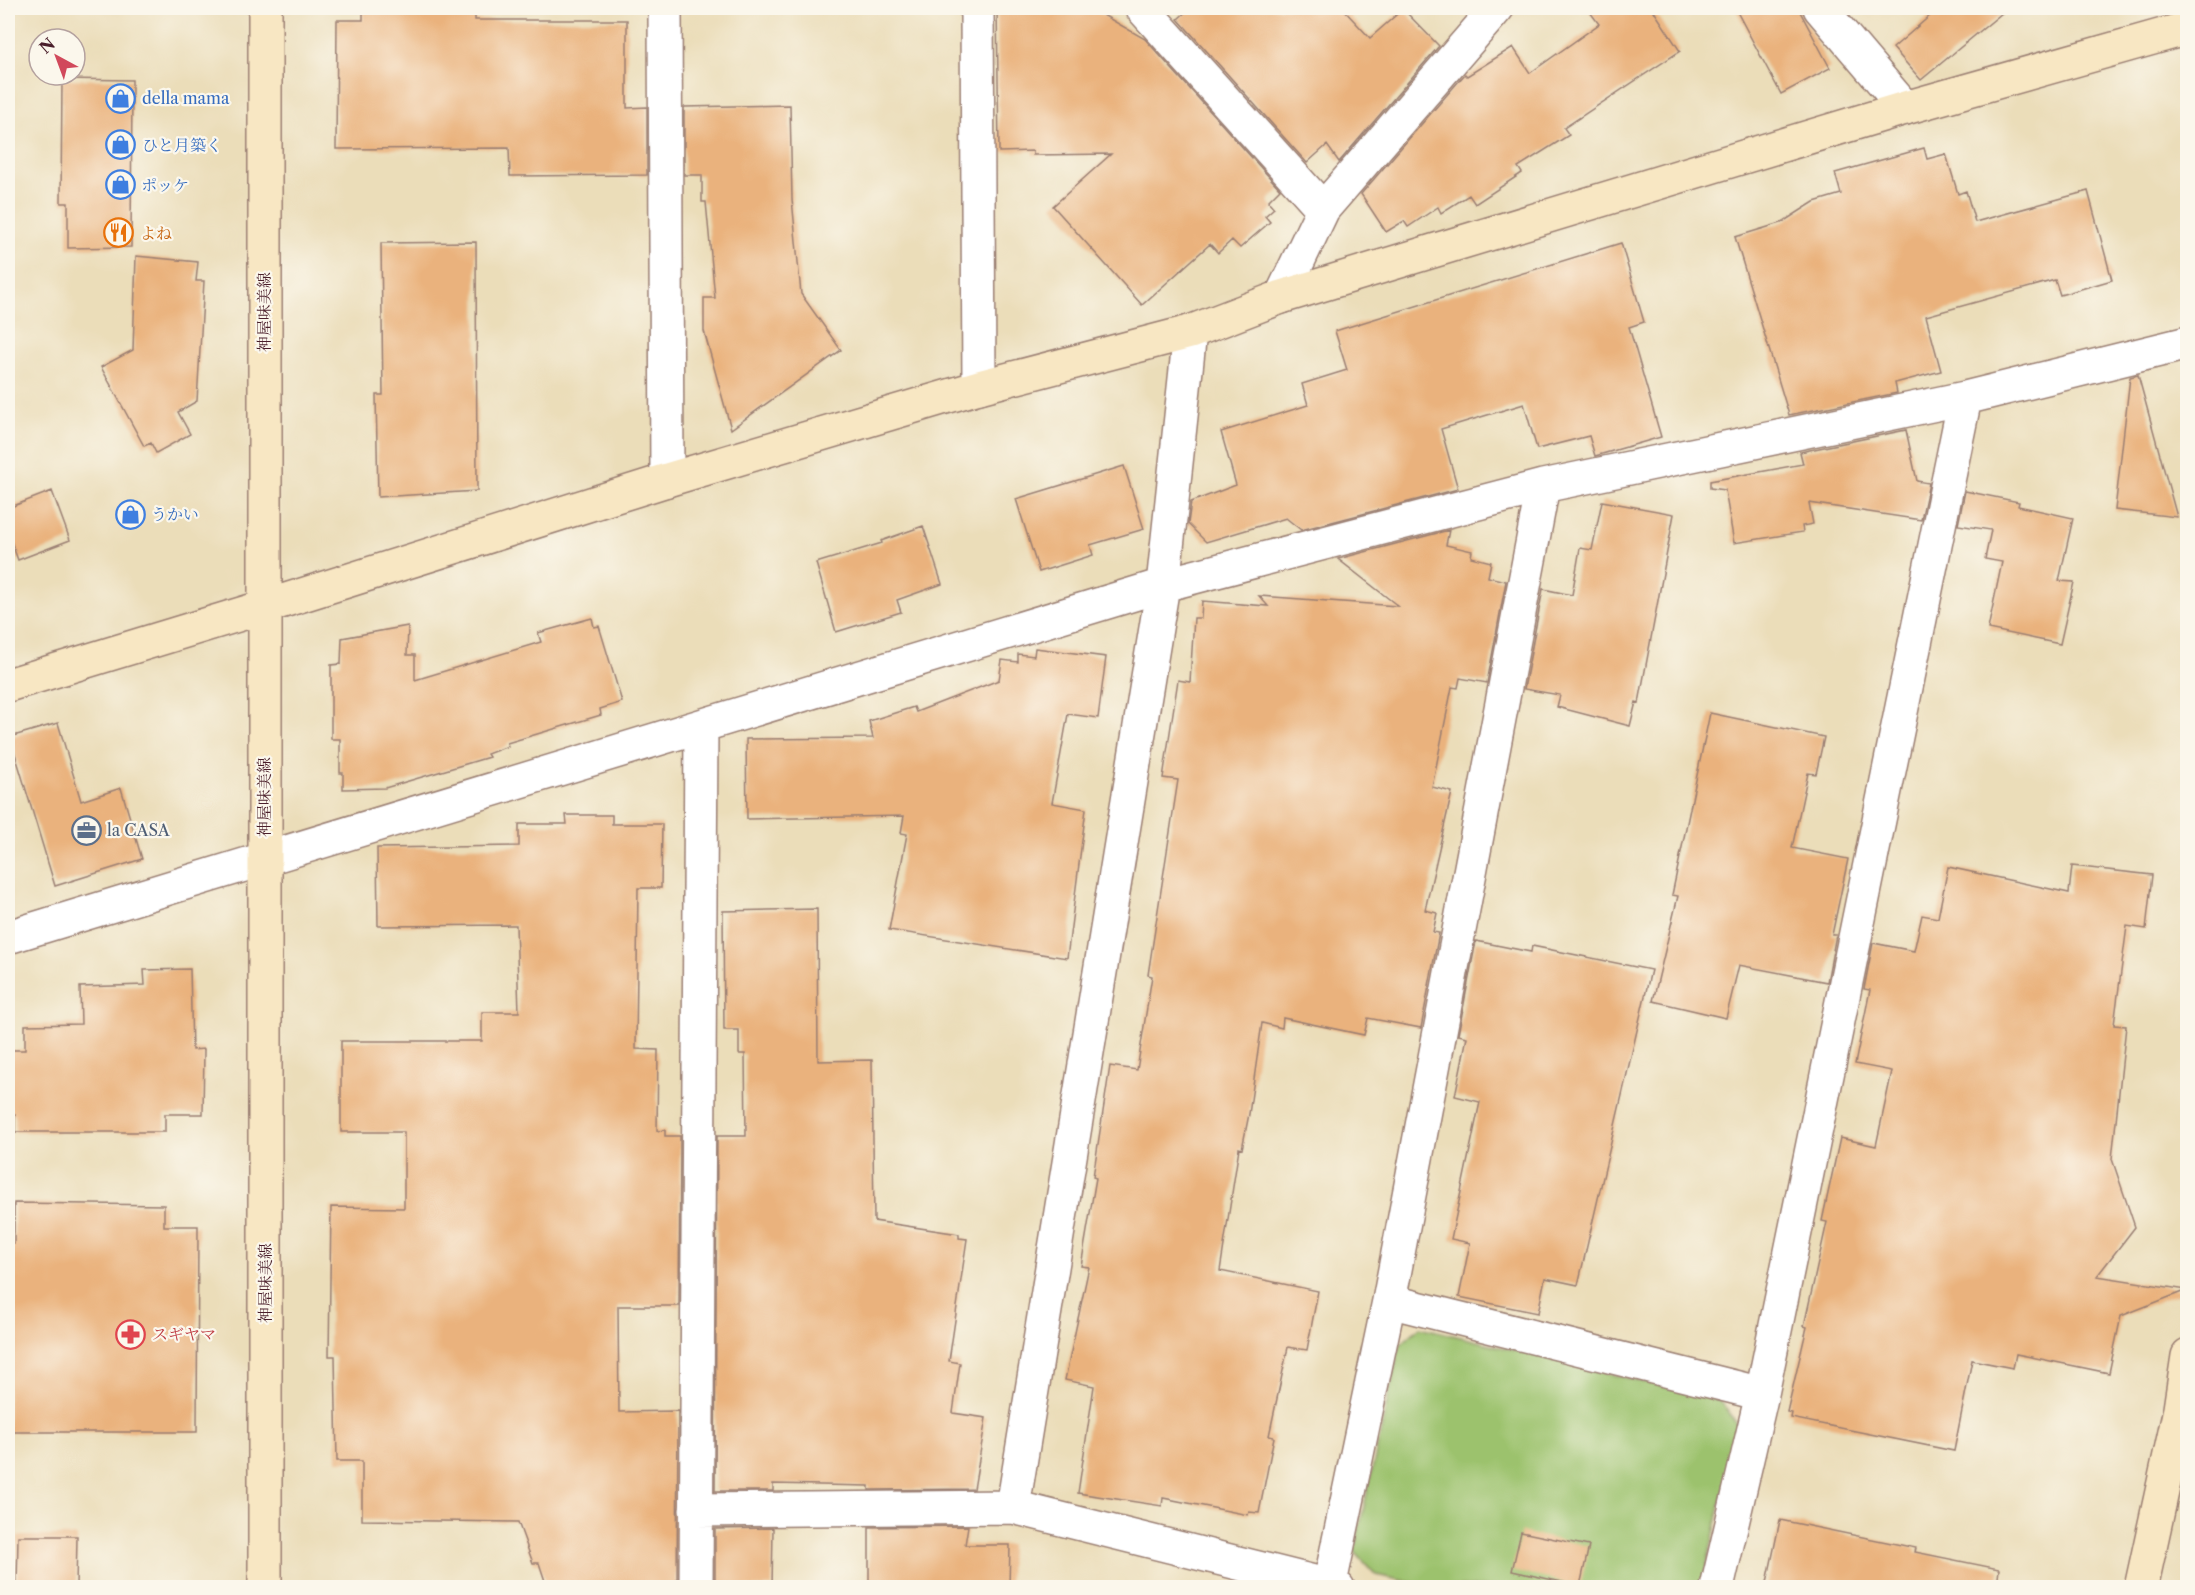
<svg xmlns="http://www.w3.org/2000/svg" width="2195" height="1595" viewBox="0 0 2195 1595" font-family="'Libre Caslon Text','Noto Serif JP',serif">
<style>
.green{fill:#9cc26d;stroke:#73704c;stroke-width:1.5}
.building{fill:#eab27d}
.lines{fill:none;stroke-linecap:round;stroke-linejoin:round}
.street-casing{stroke:#9a7e72;stroke-width:36}
.secondary-casing{stroke:#9a7e72;stroke-width:36}
.street{stroke:#fff;stroke-width:33}
.secondary{stroke:#f8e7c3;stroke-width:33}
.labels{text-anchor:middle;stroke-width:4.5;stroke-linejoin:round;paint-order:stroke}
.shop-label{font-size:16px;fill:#366cbe;stroke:#fbf7ec;text-anchor:start}
.food-label{font-size:16px;fill:#c56008;stroke:#fbf7ec;text-anchor:start}
.street-label{font-size:16px;fill:#4a1f2b;stroke:#fbf7ec}
.service-label{font-size:16px;fill:#4e5e75;stroke:#fbf7ec;text-anchor:start}
.health-label{font-size:16px;fill:#be3a42;stroke:#fbf7ec;text-anchor:start}
</style>
<rect width="100%" height="100%" fill="#fbf7ec"/>
<filter id="ink" filterUnits="userSpaceOnUse"><feTurbulence type="fractalNoise" baseFrequency=".0167" numOctaves="2"/><feDisplacementMap in="SourceGraphic" scale="12" xChannelSelector="R" yChannelSelector="G"/><feConvolveMatrix kernelMatrix="1 2 1 2 8 2 1 2 1" color-interpolation-filters="sRGB"/></filter>
<filter id="wash" filterUnits="userSpaceOnUse"><feTurbulence type="fractalNoise" baseFrequency=".008" numOctaves="4" result="noise"/><feDisplacementMap in="SourceGraphic" scale="24" xChannelSelector="R" yChannelSelector="G"/><feGaussianBlur stdDeviation="1.35" result="paint"/><feColorMatrix in="noise" values="0 0 0 0 0 0 0 0 0 0 0 0 0 0 0 0 0 1.4 0 .05"/><feComposite in="paint" operator="in"/></filter>
<g filter="url(#wash)">
<rect width="100%" height="100%" fill="#ebddb9"/>
<path class="green" d="M1420,1327L1721,1401L1738,1426L1702,1587H1434L1376,1575L1354,1551L1400,1345Z"/>
<g id="blocks">
<path class="building" d="M363,8H475V20H627V108L647,107V175L510,176L509,148L336,149L337,20H363Z
M997,8H1091L1145,39L1280,189L1268,201L1274,208L1265,216L1270,222L1240,248L1232,240L1218,253L1210,244L1142,305L1053,206L1111,154L1033,155V151L999,152Z
M1190,8H1342L1370,38L1403,9L1439,46L1339,162L1327,145L1307,163L1178,19Z
M1587,8H1652L1680,51L1564,128L1569,135L1518,167L1522,173L1475,204L1469,195L1441,213L1438,207L1408,227L1404,221L1386,232L1361,194L1465,74L1467,76L1513,47L1530,73L1599,24Z
M1735,8H1798L1830,68L1781,94Z
M1939,8H2008L1921,80L1893,48Z
M62,79L132,80L131,247L68,248V203H61Z
M790,105L792,199L801,294L841,350L731,429L704,331V298H715L706,202H702V175H684V107Z
M1924,148L1927,159L1946,154L1958,194L1966,191L1975,222L2088,191L2112,280L2060,295L2055,280L1926,316L1941,371L1895,383L1897,393L1789,415L1735,237L1781,223L1814,202L1841,194L1835,173Z
M476,242L477,491L378,497L376,395H383L381,243Z
M1621,243L1644,322L1629,327L1661,437L1595,456L1589,436L1537,449L1524,404L1441,429L1458,489L1301,530L1286,518L1206,542L1188,524L1191,502L1236,485L1221,432L1308,405L1302,384L1347,370L1335,331Z
M136,256L198,262L196,281H204L197,401L178,412L190,434L156,453L151,443L144,446L101,367L133,350Z
M2138,375L2177,517L2115,510L2130,377Z
M1906,430L1917,481L1929,483L1921,520L1809,503L1813,524L1802,526L1803,532L1734,543L1725,490L1710,488V481L1803,464L1800,452Z
M1124,466L1144,529L1090,545L1093,555L1039,572L1016,499Z
M52,491L70,540L18,560L8,533V508Z
M1965,491L2019,502L2018,506L2073,518L2059,581L2074,582L2060,644L1988,629L2002,562L1985,559L1991,530L1958,525Z
M1602,501L1674,514L1639,703L1636,702L1630,726L1557,707L1560,695L1524,689L1543,589L1572,595L1580,548L1592,550Z
M923,526L942,584L897,600L901,612L836,632L816,563L882,543L881,541Z
M1449,530L1446,545L1472,551L1471,557L1491,562L1488,577L1506,581L1487,683L1460,678L1458,688L1452,687L1432,787L1452,792L1425,910L1437,913L1433,932L1439,933L1421,1028L1368,1018L1364,1035L1283,1018L1282,1028L1262,1023L1249,1114L1242,1149L1239,1148L1220,1271L1318,1291L1307,1350L1288,1347L1269,1436L1274,1437L1259,1513L1249,1512L1248,1515L1163,1498L1162,1506L1078,1493L1094,1386L1065,1380L1089,1267L1081,1266L1096,1178L1093,1177L1110,1066L1137,1070L1152,976L1148,975L1178,780L1163,778L1178,680L1190,682L1194,618H1201L1202,601L1268,606L1259,596L1398,606L1338,559Z
M592,618L594,627L599,626L622,702L600,709L601,715L507,743L508,746L487,754L489,757L385,788L343,789V773H340V739H331V665L341,664L342,638L408,626L407,655H415V680L541,642L538,633Z
M1035,648L1106,657L1098,718L1068,714L1052,803L1086,809L1067,958L889,930L907,834L901,833L904,816L747,819L746,739L873,738L869,721L914,707L916,712L999,680L1002,660L1018,662V654L1034,656Z
M1710,713L1824,737L1816,774L1808,773L1792,848L1848,859L1832,935H1836L1827,982L1739,965L1726,1018L1653,1001L1678,896L1672,895Z
M58,723L81,801L121,788L142,859L55,886L10,737Z
M566,815H612V824H662L661,888H638L636,1049L658,1050L657,1131L665,1130V1136H680L679,1306H618L619,1412L678,1411L677,1587H547L539,1563H533L518,1522L362,1520V1461H337L335,1356H329L331,1207L404,1208V1132H341V1041H482V1012H519L516,925L378,926L377,848L519,846V824H567Z
M2072,866L2152,875L2146,929L2127,926L2114,1025L2126,1026L2112,1159L2135,1227L2097,1276L2187,1290L2121,1316L2109,1373L2016,1354L2013,1368L1972,1360L1954,1451L1791,1418L1792,1413L1787,1412L1807,1327L1804,1326L1827,1222L1822,1221L1840,1138L1876,1146L1892,1071L1855,1064L1870,990L1864,989L1873,943L1914,951L1922,915L1938,918L1948,867L2069,893Z
M817,909L818,1061L872,1060L874,1221L959,1234V1238L967,1239L949,1361L960,1363L953,1413L986,1418L974,1489L869,1490V1486L773,1484V1491H715L717,1136H746L745,1054H739V1030H724L723,911Z
M1476,941L1531,952L1532,946L1651,970L1578,1285L1545,1278L1538,1313L1459,1297L1470,1243L1451,1239L1480,1102L1455,1096L1467,1037L1458,1035Z
M190,969L192,1050L204,1049L203,1114H165V1132H15V1114H8L9,1050H25V1025L81,1024L80,987L145,985L144,970Z
M14,1203L164,1205V1226H198L197,1432H8V1243H14Z
M1780,1520L1916,1548L1915,1552L1999,1569L1997,1587H1766Z
M968,1526L965,1545H1010L1009,1587H869V1527Z
M773,1528L772,1587H715V1529Z
M1521,1532L1589,1546L1580,1586L1512,1571Z
M18,1536H77L76,1587H17Z"/>
</g>
</g>
<g filter="url(#ink)">
<use href="#blocks" fill-opacity="0" stroke="#9a7e72" stroke-width="1.5"/>
<g class="lines">
<defs>
<path id="street" d="M665,8L667,480
M977,8L979,387
M1142,8L1323,209
M1820,8L1905,108
M1281,297L1323,209L1497,8
M8,937L1163,585L1543,486L1965,398L2188,343
M1389,1301L1762,1394
M1013,1507L1163,585L1190,332
M696,1510L1013,1507L1338,1588
M696,1588L701,727
M1329,1588L1389,1301L1543,486
M1717,1588L1762,1394L1965,398"/>
<path id="secondary" d="M8,685L264,607L667,480L979,387L1190,332L1281,297L1905,108L2188,28
M265,1588V8
M2141,1588L2180,1409L2188,1356"/>
</defs>
<use href="#street" class="street-casing"/>
<use href="#secondary" class="secondary-casing"/>
<use href="#street" class="street"/>
<use href="#secondary" class="secondary"/>
</g>
</g>
<defs>
<symbol id="shop-ring" viewBox="-11 -11 22 22"><circle r="9.5" fill="#fbf7ec" stroke="#3f7fe0" stroke-width="1.5"/><path d="M-5-2.5h2.3a2.7 3.5 0 0 1 5.4 0H5L5.5 6h-11ZM-1.5-2.5h3a1.5 2.3 0 0 0-3 0Z" fill="#3f7fe0"/></symbol>
<symbol id="restaurant-ring" viewBox="-11 -11 22 22"><circle r="9.5" fill="#fbf7ec" stroke="#e8710a" stroke-width="1.5"/><path d="M-5-6h1v4h1v-4h1v4h1v-4h1v5L-1.5 .5V6h-2V.5L-5-1ZM5-6V6H3V1.5H1.5Q1.5-4 5-6Z" fill="#e8710a"/></symbol>
<symbol id="office-ring" viewBox="-11 -11 22 22"><circle r="9.5" fill="#fbf7ec" stroke="#5c6f8a" stroke-width="1.5"/><path d="M-6-3h4V-5.5h4V-3h4V5H-6ZM-1-4.5V-3h2v-1.5ZM-6 0V1H6V0Z" fill="#5c6f8a"/></symbol>
<symbol id="pharmacy-ring" viewBox="-11 -11 22 22"><circle r="9.5" fill="#fbf7ec" stroke="#e0444e" stroke-width="1.5"/><path d="M-2-6h4v4h4v4h-4v4h-4v-4h-4v-4h4Z" fill="#e0444e"/></symbol>
</defs>
<g fill-rule="evenodd">
<use href="#shop-ring" x="104" y="82" width="33" height="33"/>
<use href="#shop-ring" x="104" y="128" width="33" height="33"/>
<use href="#shop-ring" x="104" y="168" width="33" height="33"/>
<use href="#restaurant-ring" x="102" y="216" width="33" height="33"/>
<use href="#shop-ring" x="114" y="498" width="33" height="33"/>
<use href="#office-ring" x="70" y="814" width="33" height="33"/>
<use href="#pharmacy-ring" x="114" y="1318" width="33" height="33"/>
</g>
<g class="labels">
<g class="shop-label">
<text x="142" y="104">della mama</text>
<text x="142" y="151">ひと月築く</text>
<text x="141" y="191">ポッケ</text>
<text x="151" y="520">うかい</text>
</g>
<g class="food-label">
<text x="140" y="239">よね</text>
</g>
<g class="street-label">
<text transform="translate(264 312) rotate(-90)" y="6">神屋味美線</text>
<text transform="translate(264 797) rotate(-90)" y="6">神屋味美線</text>
<text transform="translate(265 1283) rotate(-90)" y="6">神屋味美線</text>
</g>
<g class="service-label">
<text x="107" y="836">la CASA</text>
</g>
<g class="health-label">
<text x="152" y="1340">スギヤマ</text>
</g>
</g>
<rect width="2195" height="1595" fill="none" stroke="#fbf7ec" stroke-width="30"/>
<g transform="translate(57 57) rotate(319)"><circle r="28" fill="#fbf7ec" stroke="#b4a19f" stroke-width="1.5"/>
<path d="M0-4.5L10 22L0 15L-10 22Z" fill="#d1495b"/>
<text y="-9" font-size="16" font-weight="bold" text-anchor="middle" fill="#4a1f2b">N</text>
</g>
</svg>
